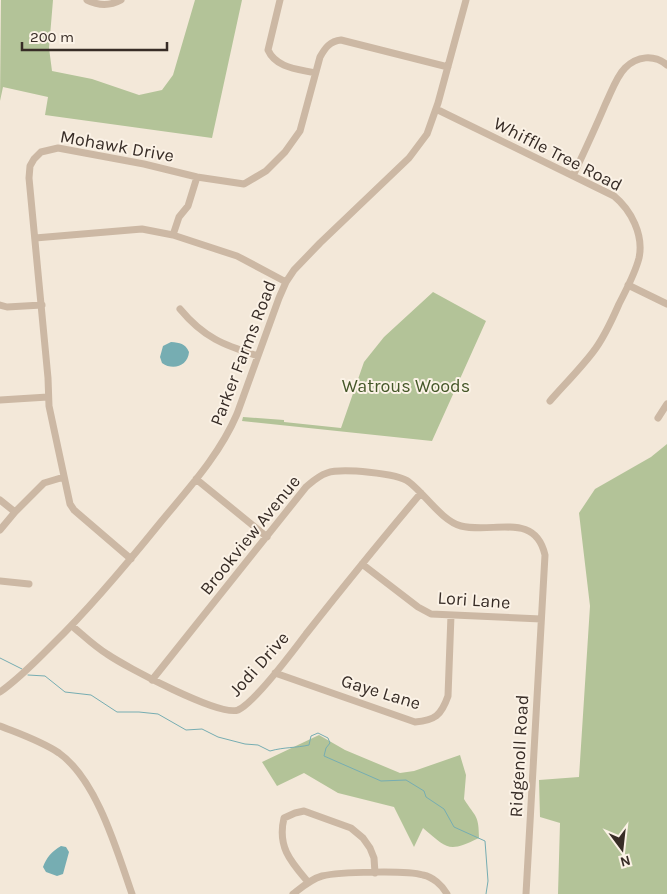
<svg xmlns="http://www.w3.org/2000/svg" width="667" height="894" viewBox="0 0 667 894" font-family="Karla,sans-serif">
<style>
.green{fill:#b3c398}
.water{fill:#76adb2}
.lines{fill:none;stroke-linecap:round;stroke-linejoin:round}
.stream{stroke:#76adb2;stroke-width:1}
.minor{stroke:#ccb8a4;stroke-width:7}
.labels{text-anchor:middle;stroke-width:4;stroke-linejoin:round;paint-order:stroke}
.street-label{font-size:18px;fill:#372c26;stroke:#fbf2e6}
.park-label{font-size:18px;fill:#445728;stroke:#fbf2e6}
</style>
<rect width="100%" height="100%" fill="#f3e8d9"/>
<path class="green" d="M1,0H53L49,48L52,71L92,79L139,95L162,90L173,75L195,0H242L212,138L45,115L48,97L3,87L0,101Z
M433,292L486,321L432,441L242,421L243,417L284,420V422L341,428L364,362L384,337Z
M667,444V894H558L560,823L540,817L539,780L579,777L590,606L579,513L595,489L651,457Z
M319,735L345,750L400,773L414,771L460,755L466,775L464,799C475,817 479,814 479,838C448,853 448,849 423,828L414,847L394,807L338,793L304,773L277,786L262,762Z"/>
<path class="water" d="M171,342C180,343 185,343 189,352C188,366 173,371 162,363L160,357L163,346Z
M61,846L66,847L69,852L63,874L57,876L46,872L43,867C46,858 52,851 61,846Z"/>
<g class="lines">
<path class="stream" d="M0,658L22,669
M28,675L45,676L65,692L91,695L117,712H139L158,714L186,730L202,729L218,737L245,744L258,745L270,751C284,747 296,748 309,745L311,736L318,733L328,738L330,743L326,748L324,756L381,781L406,780L424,791L426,797L444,809L454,827L485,841L488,881L486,894"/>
<path class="minor" d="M87,0C99,6 110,6 121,0
M280,0L268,50C276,68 298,69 315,73
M436,109L614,196C631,210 644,235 639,258C635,274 626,290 619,304C612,320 604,338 593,352C580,369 564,385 550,401
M573,176C584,152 595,129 605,105C611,93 616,77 625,68C637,56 654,54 667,65
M173,235L179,217L188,206L197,177
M35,238L142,229L173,235L237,256L286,282
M628,285L667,304
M0,305L7,307L42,305
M180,309C204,338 224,345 258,356
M0,400L48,397
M658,418L667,404
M196,479L267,537
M0,500L15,512
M0,530L15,512L44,483L64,477
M131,559L74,510L70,504L49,406L48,378L29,178L30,166L34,159L41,152L58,148L144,164L197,177L244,184L266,171L285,152L300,131L320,57C325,48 330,41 341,40L448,67
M362,564L418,607L431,614L541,619
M0,581L29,584
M72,626C83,635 94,646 107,654C126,667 220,717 238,710C254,703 294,650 306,634C344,586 382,539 421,493
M275,673L415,722C435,720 441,716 448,696L451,615
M152,680L306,487C313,481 318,476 327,473C341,468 398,473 409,482C425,494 442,521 461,526C493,534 535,511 545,555L526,894
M0,692C20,678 36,661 54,643C92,606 126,565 160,523C188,489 219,456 237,414L279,298L286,282L294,270L320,243L409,158L427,134L438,103L466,0
M0,726C20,734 41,741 59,753C97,780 117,851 132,894
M308,882C291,862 277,847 284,818L295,813L304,811L351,828L363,838L370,848L374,858L375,873
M293,894C302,887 311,879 322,876C339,872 406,870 423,875C433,877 442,885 447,894"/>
</g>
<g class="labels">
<g class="street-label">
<text transform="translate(117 146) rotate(10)" y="6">Mohawk Drive</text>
<text transform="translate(558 154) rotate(27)" y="6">Whiffle Tree Road</text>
<text transform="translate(243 353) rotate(-69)" y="6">Parker Farms Road</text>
<text transform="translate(250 535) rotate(-51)" y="6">Brookview Avenue</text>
<text transform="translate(474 600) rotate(4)" y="6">Lori Lane</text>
<text transform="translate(259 664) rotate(-48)" y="6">Jodi Drive</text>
<text transform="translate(381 692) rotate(17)" y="6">Gaye Lane</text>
<text transform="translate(519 756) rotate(-87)" y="6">Ridgenoll Road</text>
</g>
<g class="park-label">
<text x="406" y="392">Watrous Woods</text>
</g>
</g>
<g transform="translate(622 849) rotate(165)" stroke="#fbf2e6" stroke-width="4" paint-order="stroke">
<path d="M0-4L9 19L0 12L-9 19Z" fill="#372c26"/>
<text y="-8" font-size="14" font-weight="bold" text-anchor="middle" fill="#372c26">N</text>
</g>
<path d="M22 42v8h145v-8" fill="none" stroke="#372c26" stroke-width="2.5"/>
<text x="30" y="42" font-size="15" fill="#372c26" stroke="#fbf2e6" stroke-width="4" paint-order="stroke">200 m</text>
</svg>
